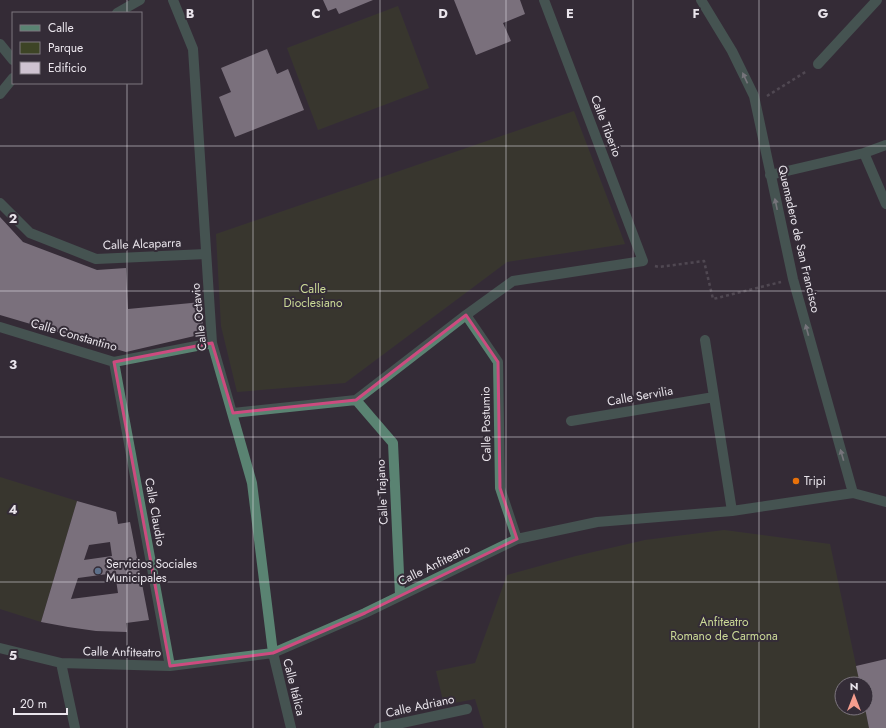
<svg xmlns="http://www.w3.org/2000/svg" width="886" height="728" viewBox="0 0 886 728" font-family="Jost,sans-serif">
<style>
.green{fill:#3d4425}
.building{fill:#cfc3d1;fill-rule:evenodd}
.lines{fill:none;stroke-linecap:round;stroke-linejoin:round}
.path{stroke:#726b74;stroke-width:2.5;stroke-dasharray:3 3;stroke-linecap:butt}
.minor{stroke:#5a8372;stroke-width:10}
.oneway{fill:#c6ccce}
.marked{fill:none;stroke:#cc4b7f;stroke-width:3;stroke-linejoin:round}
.grid{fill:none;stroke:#eae5ec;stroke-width:1;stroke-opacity:0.55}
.food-dot{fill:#e8710a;stroke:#342c37;stroke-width:1.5}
.service-dot{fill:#5c6f8a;stroke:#342c37;stroke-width:1.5}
.labels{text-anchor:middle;stroke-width:4;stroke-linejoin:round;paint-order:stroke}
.street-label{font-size:12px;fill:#eae5ec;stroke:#342c37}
.park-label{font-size:12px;fill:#cad996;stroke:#342c37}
.poi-label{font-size:12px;fill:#eae5ec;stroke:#342c37;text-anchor:start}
.grid-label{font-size:13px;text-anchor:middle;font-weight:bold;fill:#eae5ec;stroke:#342c37;stroke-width:4;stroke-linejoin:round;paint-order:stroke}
</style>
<rect width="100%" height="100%" fill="#342c37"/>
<path class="green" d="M398,6L429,88L318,130L287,48Z
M574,111L625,244L507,262L345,383L237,392L221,326L216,234Z
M0,477L77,501L41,622L0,609Z
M724,530L830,544L860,684H842V708H865L869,728H484L475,699L444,705L436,671L475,663L507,575L576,556L645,540Z"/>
<path class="building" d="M323,0H373L339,14L336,8L328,11Z
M454,0H520L525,14L503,23L511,41L476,55Z
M267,49L277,74L288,69L304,110L235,137L219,97L231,92L221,68Z
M0,217L23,242L97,270L126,268L128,309L202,302L203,334L126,352L0,315Z
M77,501L116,512L118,524L130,522L149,620L126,623L127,632L96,631L68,627L41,622ZM110,542L112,556L84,560L89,545ZM115,573L118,593L71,599L78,578Z
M886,659V728H869L865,708L866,684H860L856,666Z"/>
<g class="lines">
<path class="path" d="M767,96L807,71
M655,266L659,267L704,261L713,299L781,282"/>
<path class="minor" d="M173,0L193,49L212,343L252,483L273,653L291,728
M701,0L732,51L754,96L793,279L853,493
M117,13L140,0
M0,44L13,60
M818,64L877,0
M0,94L13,78
M864,153L886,204
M770,175L864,153L886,145
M0,203L30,233L96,259L206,254
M466,315L498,362L500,488L517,539
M0,327L114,362L212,343
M705,340L732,511
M114,362L170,666
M356,400L393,443L400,595
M233,413L356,400L466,315L513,281L643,261L544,0
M571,421L714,397
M0,648L61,663L170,666L273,653L365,613L517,539L597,522L732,511L853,493L886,502
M61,663L75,728
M379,728L467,709"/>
</g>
<defs><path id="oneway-solid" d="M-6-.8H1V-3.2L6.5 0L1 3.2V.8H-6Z"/></defs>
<g class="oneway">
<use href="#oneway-solid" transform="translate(745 78) rotate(-115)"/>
<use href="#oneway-solid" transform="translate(776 204) rotate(-102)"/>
<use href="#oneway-solid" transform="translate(807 330) rotate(-105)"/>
<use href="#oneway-solid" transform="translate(842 455) rotate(-106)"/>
</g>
<path d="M0 0H886V728H0ZM466,315L498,362L500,488L517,539L365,613L273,653L170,666L114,362L212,343L233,413L356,400Z" fill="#342c37" fill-opacity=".55" fill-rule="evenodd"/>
<path class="marked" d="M466,315L498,362L500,488L517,539L365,613L273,653L170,666L114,362L212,343L233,413L356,400Z"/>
<path class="grid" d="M127,0V13M253,0V728M380,0V728M506,0V728M633,0V728M759,0V728M127,83V728M0,146H886M0,291H886M0,437H886M0,582H886"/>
<circle class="food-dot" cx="796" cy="481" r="4"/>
<circle class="service-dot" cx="98" cy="571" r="4"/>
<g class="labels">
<g class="street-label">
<text transform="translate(606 126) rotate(69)" y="4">Calle Tiberio</text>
<text transform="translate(799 239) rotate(77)" y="4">Quemadero de San Francisco</text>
<text transform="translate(142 244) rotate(-2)" y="4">Calle Alcaparra</text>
<text transform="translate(199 317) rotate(-96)" y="4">Calle Octavio</text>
<text transform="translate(74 335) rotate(16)" y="4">Calle Constantino</text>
<text transform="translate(640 396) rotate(-10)" y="4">Calle Servilia</text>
<text transform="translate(486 424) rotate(-91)" y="4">Calle Postumio</text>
<text transform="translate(382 492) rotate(-93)" y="4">Calle Trajano</text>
<text transform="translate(155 512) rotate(80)" y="4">Calle Claudio</text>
<text transform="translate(434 565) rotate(-26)" y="4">Calle Anfiteatro</text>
<text transform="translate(122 652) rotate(1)" y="4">Calle Anfiteatro</text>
<text transform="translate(294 687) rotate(76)" y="4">Calle Itálica</text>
<text transform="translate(420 706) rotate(-12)" y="4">Calle Adriano</text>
</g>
<g class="park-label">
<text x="313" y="293">Calle<tspan x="313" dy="14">Dioclesiano</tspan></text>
<text x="724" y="626">Anfiteatro<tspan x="724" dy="14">Romano de Carmona</tspan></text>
</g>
<g class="poi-label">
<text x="804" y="485">Tripi</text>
<text x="106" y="568">Servicios Sociales<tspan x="106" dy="14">Municipales</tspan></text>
</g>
</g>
<g class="grid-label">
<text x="190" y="18">B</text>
<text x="316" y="18">C</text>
<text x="443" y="18">D</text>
<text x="570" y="18">E</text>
<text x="696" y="18">F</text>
<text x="823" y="18">G</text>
<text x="13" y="223">2</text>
<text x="13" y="369">3</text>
<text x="13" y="514">4</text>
<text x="13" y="660">5</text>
</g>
<rect x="12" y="12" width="130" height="72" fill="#342c37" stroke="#7d767f"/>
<rect x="20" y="25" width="20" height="6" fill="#5a8372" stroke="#7d767f"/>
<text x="48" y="32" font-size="12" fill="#eae5ec">Calle</text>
<rect x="20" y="42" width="20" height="12" fill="#3d4425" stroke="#7d767f"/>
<text x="48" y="52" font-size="12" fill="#eae5ec">Parque</text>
<rect x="20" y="62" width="20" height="12" fill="#cfc3d1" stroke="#7d767f"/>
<text x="48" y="72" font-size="12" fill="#eae5ec">Edificio</text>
<g transform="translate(854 696)"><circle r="19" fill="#342c37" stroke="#7d767f"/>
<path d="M0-3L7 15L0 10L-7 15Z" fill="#f59d8e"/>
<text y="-6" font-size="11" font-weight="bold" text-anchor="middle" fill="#eae5ec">N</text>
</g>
<path d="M14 708v6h53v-6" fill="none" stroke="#eae5ec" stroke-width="2"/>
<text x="20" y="708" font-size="12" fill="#eae5ec" stroke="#342c37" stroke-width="3" paint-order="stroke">20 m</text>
</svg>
